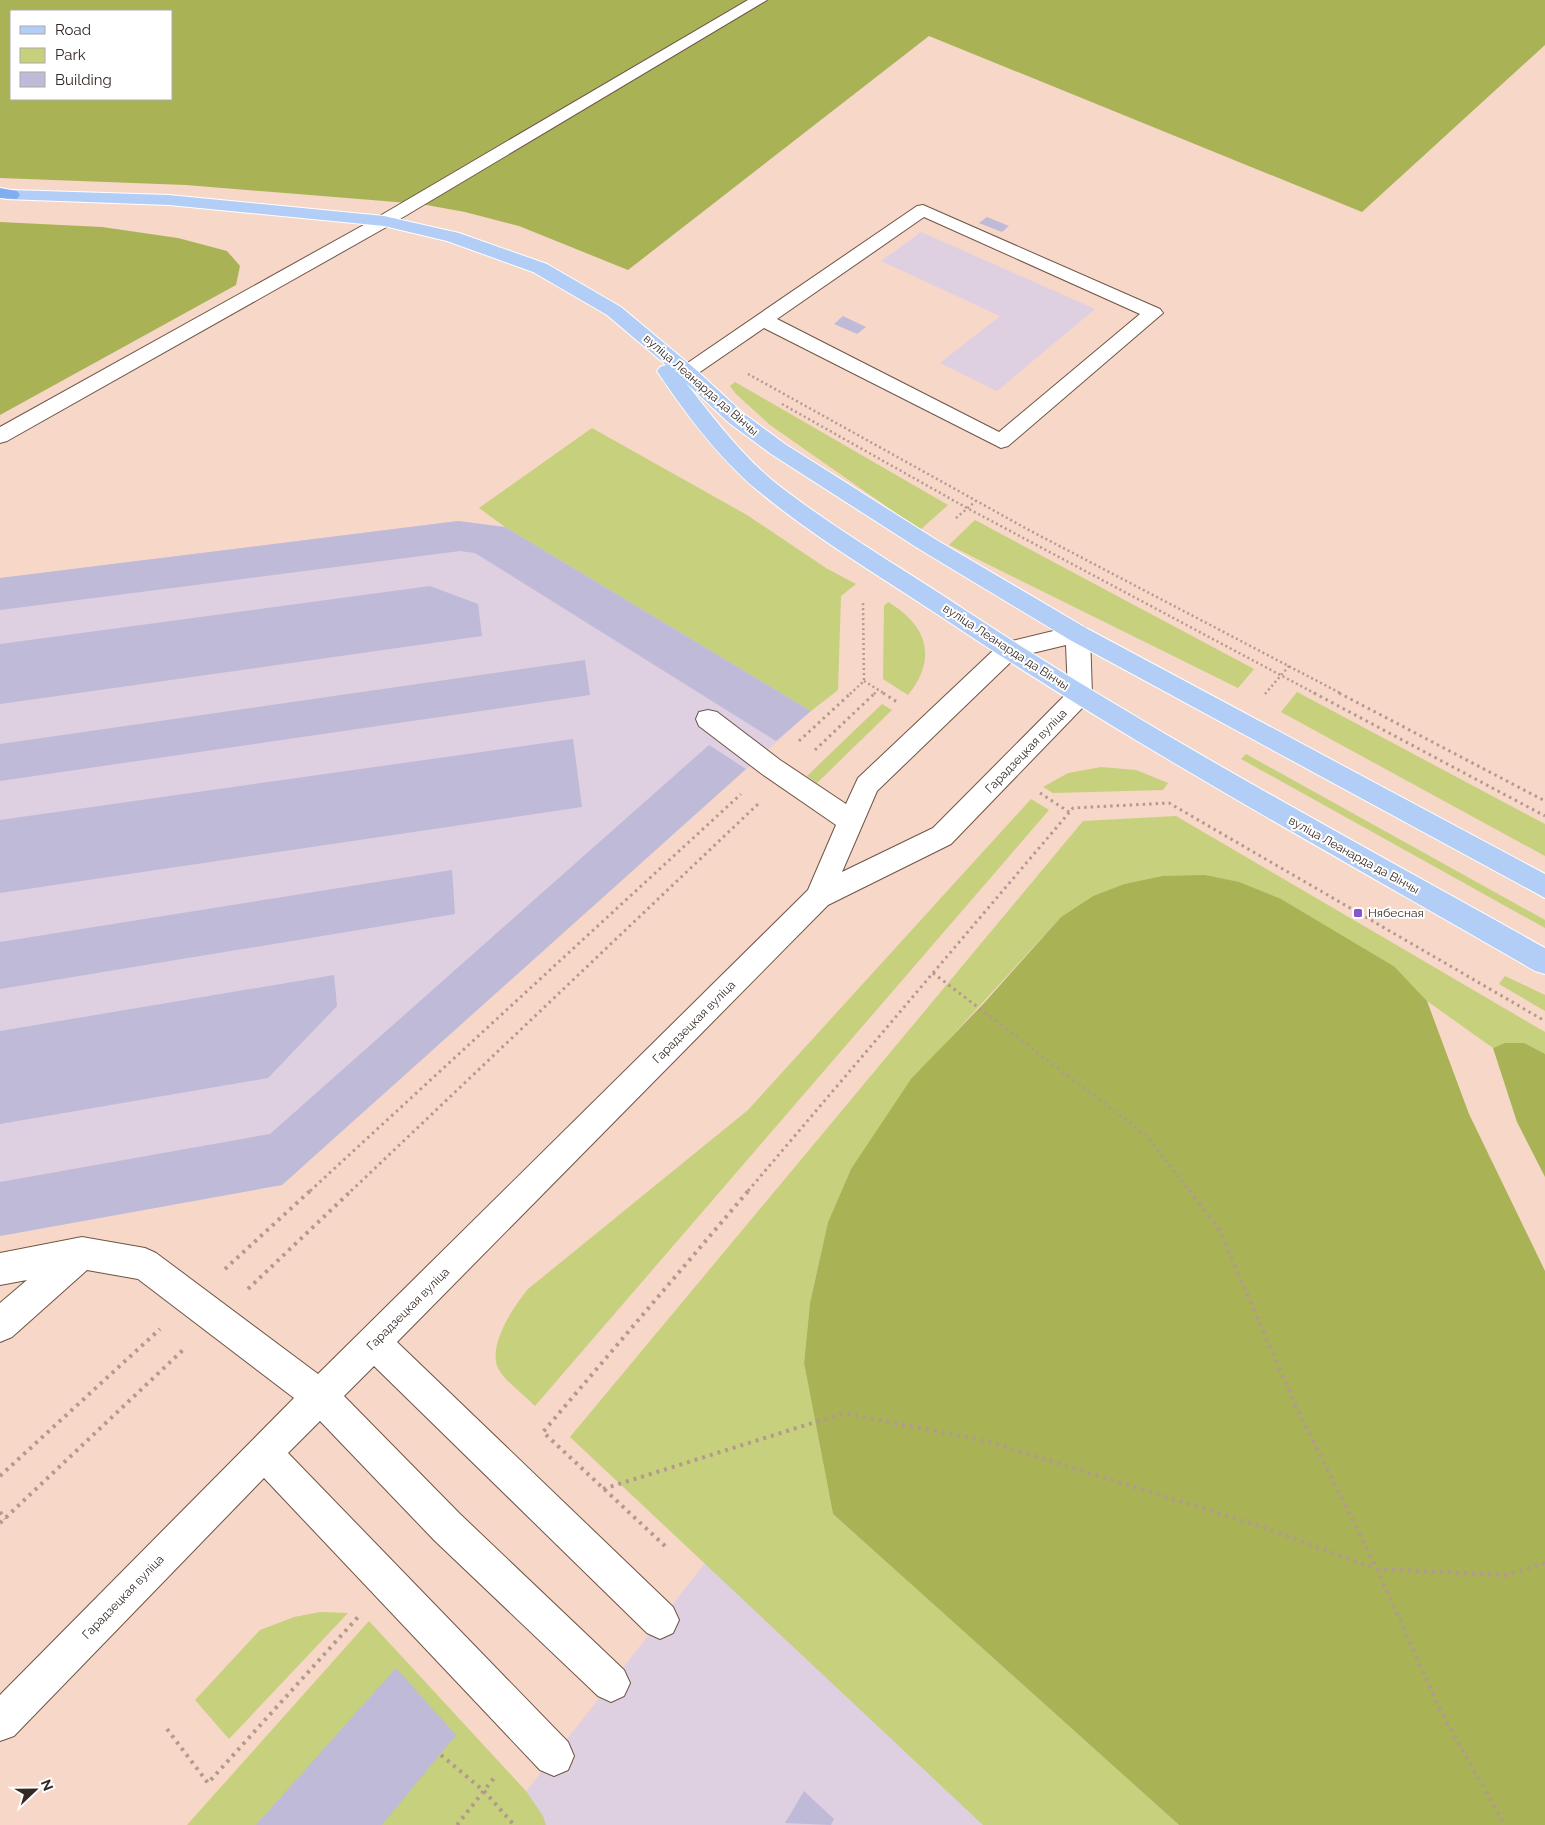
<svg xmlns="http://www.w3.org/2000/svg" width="1545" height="1825" viewBox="0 0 1545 1825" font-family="Raleway,sans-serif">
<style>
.industrial{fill:#decfe1}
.green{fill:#c6d07d}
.forest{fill:#a9b355;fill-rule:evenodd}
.building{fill:#bfbad7}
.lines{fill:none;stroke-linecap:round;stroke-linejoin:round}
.minor-casing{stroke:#6f5447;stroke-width:2}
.major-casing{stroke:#fff;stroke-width:2}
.highway-casing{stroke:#fff;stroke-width:2}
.path-far2{stroke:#b39a8e;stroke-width:2.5;stroke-dasharray:2 3;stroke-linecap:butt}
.path-far1{stroke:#b39a8e;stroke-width:3;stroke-dasharray:2.5 4;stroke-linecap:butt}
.path{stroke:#b39a8e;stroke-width:4;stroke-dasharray:3 5;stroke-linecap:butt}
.minor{fill:#fff;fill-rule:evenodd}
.major{fill:#b3cef6;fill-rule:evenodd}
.highway{fill:#80aef0;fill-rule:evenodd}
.poi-dot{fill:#8654cc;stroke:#fff;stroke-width:2}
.labels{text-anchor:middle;stroke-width:4;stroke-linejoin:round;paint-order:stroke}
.street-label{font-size:12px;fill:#342823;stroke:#fff}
.poi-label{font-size:12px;fill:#342823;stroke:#fff;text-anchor:start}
</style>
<rect width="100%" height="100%" fill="#f7d7c8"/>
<path class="industrial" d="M921,232L1095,309L997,391L940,363L1000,316L881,261Z
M458,521L505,527L811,711L282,1185L0,1236V578Z
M716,1549L1024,1825H256L517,1803Z"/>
<path class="green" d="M735,382L948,505L920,530L770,425L736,394L730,386Z
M592,428L747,515L826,568L856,584L841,596L838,690L811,711L505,527L479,508Z
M975,520L1254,669L1238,688L949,545Z
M888,602C927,625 938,658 908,695L883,679L884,606Z
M1297,692L1545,824V856L1281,712Z
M882,704L892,710L817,783L807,776Z
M1246,754L1545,920V928L1241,759Z
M1101,767L1136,770L1168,783L1163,790L1053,793L1043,787L1068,773Z
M1031,799L1049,810L535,1406C524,1395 510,1385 501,1373C483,1351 514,1306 528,1289L748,1110Z
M1176,816L1545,1032V1054C1526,1044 1513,1040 1493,1048L1427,1001L1395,967L1162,876L1124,884L1093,896L1061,917L940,1049L851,1169L828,1222L810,1303L804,1363L833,1514L1179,1825H983L570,1437L1083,821Z
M1505,976L1545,995V1011L1499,984Z
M320,1612L348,1613L229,1739L195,1700L260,1630L294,1617Z
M369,1621L526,1791L543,1816L546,1825H187Z"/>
<path class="forest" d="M0,0H1545V45L1362,212L929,36L628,270L519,226L465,212L421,204L186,185L0,178ZM11,11H171V99H11Z
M0,222L102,227L178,238L227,251L240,266L236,285L0,415Z
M1205,875L1239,882L1281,899L1395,967L1427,1001L1469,1114L1545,1271V1825H1179L833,1514L804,1363L810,1303L828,1222L851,1169L911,1079L985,1002L1061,917L1093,896L1124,884L1162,876Z
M1505,1043H1524L1545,1054V1177L1517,1122L1493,1048Z"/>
<path class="building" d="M987,217L1009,226L1002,232L979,223Z
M843,316L866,327L857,334L834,324Z
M458,521L505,527L811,711L776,741L475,553L460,551L0,610V578Z
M430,586L478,604L482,636L0,704V644Z
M585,660L590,695L0,781V744Z
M573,739L582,807L0,893V820Z
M709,745L746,769L282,1185L0,1236V1182L270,1134Z
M452,870L455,914L0,989V942Z
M334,975L337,1006L268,1078L0,1124V1031Z
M396,1668L456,1735L382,1825H256Z
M804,1791L834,1819L831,1825L785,1823Z"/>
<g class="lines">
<defs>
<path id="minor" d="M748,0H767L390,225L7,441L0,443V427L378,217Z
M923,205L1160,309L1163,313L1008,446L1001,448L764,328L681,385L674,387L667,385L664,381L667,377L917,206ZM924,217L1140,314L999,432L777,319Z
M1078,625L1086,628L1090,634L1092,695L1089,701L951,844L828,905L397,1342L673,1607L679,1620L673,1633L660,1639L647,1633L374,1366L344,1396L460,1514L624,1670L630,1683L624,1696L611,1702L598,1696L434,1540L320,1421L288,1453L568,1742L574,1756L568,1770L554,1776L540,1770L264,1478L14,1736L0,1741V1695L294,1398L138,1279L87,1270L12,1337L0,1342V1303L27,1280L0,1285V1253L82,1237L145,1248L156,1253L318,1374L808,890L836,825L762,774L699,726L696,719L699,712L708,710L717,712L780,760L846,804L858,778L1000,644ZM1066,645L1068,692L933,828L842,872L877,791L1016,657Z"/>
<path id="major" d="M11,190L169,195L384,216L459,233L547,264L621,307L694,368L743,413L785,444L935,539L1086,628L1545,874V898L1070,640L919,549L771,454L729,423L686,383C713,417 739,452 772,480C831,527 899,566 962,608C1150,732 1349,838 1545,948V974L1535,971C1336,856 1134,746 943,618C881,577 815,538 757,490C718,457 685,413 657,371L660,367L666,365L607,315L533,272L447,241L384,226L169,205L5,199L2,195L5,191Z"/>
<path id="highway" d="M0,188L17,191L20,195L17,199L0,198Z"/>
</defs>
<use href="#minor" class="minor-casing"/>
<use href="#major" class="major-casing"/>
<use href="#highway" class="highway-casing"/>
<path class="path-far2" d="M748,374L1027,529L1342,694
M782,404L967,508L1316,694
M956,518L976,501
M864,681L885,694
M850,694L864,681L863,603L865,602
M874,694L878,690
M1265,694L1289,666"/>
<path class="path-far1" d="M883,693L897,702
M1314,693L1545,816
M1339,693L1545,801
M799,741L851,693
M815,750L875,693
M1040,793L1069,812
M933,973L1147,1136L1190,1191
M310,1191L741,794
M351,1191L758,804
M748,1191L1073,808L1169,803L1545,1021"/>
<path class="path" d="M1189,1190L1218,1227L1297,1409L1377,1569L1440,1710L1505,1825
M225,1269L311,1190
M248,1289L352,1190
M0,1476L160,1329
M603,1489L844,1413L986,1441L1263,1527L1377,1569L1506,1575L1545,1563
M0,1512L5,1519
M0,1523L183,1350
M665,1546L543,1432L749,1190
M167,1729L208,1783L358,1617
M441,1755L484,1791L514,1825
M457,1825L494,1778"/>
<use href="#minor" class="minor"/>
<use href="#major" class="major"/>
<use href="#highway" class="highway"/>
</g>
<rect class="poi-dot" x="1353" y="908" width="10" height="10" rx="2.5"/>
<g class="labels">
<g class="street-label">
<text transform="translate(701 385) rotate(41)" y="4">вуліца Леанарда да Вінчы</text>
<text transform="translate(1006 647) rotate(33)" y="4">вуліца Леанарда да Вінчы</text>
<text transform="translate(1026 751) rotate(-46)" y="4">Гарадзецкая вуліца</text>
<text transform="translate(1354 855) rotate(29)" y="4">вуліца Леанарда да Вінчы</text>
<text transform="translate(694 1022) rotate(-45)" y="4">Гарадзецкая вуліца</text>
<text transform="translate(408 1309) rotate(-45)" y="4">Гарадзецкая вуліца</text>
<text transform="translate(123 1597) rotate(-46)" y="4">Гарадзецкая вуліца</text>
</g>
<g class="poi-label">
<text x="1368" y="917">Нябесная</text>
</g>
</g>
<rect x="10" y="10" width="162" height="90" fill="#ffffff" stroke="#aea9a7"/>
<rect x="20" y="26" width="25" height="8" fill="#b3cef6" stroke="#aea9a7"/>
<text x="55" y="35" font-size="15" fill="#342823">Road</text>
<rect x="20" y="48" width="25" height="15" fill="#c6d07d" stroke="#aea9a7"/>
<text x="55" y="60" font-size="15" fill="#342823">Park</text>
<rect x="20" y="72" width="25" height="15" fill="#bfbad7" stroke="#aea9a7"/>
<text x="55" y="85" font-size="15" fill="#342823">Building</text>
<g transform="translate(35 1790) rotate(68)" stroke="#ffffff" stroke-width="4" paint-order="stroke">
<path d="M0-4L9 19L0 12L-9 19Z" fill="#342823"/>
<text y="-8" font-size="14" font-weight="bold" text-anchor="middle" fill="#342823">N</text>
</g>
</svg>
